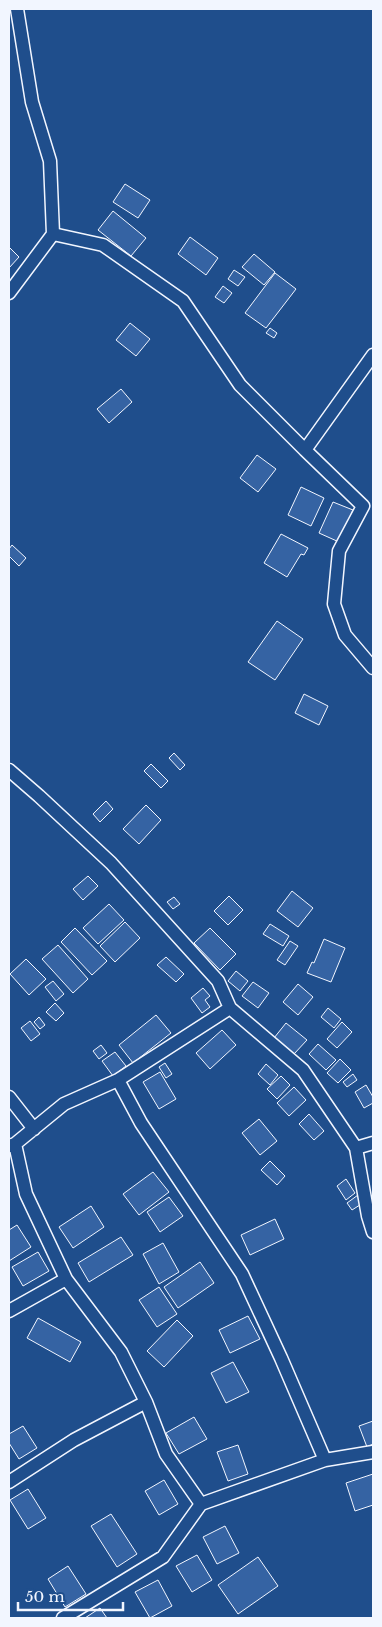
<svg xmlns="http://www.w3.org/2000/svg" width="382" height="1627" viewBox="0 0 382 1627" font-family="'Libre Baskerville',serif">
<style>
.building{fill:#3563a3;stroke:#f2f6ff}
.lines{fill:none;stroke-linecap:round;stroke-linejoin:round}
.street-casing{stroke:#f2f6ff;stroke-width:15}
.street{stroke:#1f4e8c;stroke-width:12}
</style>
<rect width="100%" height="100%" fill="#1f4e8c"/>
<path class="building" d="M125,184L150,200L138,218L113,202Z
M113,211L146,238L131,256L98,230Z
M190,237L218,258L206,275L178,254Z
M9,247L19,257L9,268Z
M254,254L275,272L264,285L242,267Z
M234,270L245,277L238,286L228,279Z
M275,273L296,289L266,328L245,313Z
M223,286L232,293L224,303L215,297Z
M130,323L150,339L136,356L116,340Z
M270,328L277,333L274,338L266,333Z
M121,389L132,402L109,423L97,409Z
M257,455L276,469L258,492L240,478Z
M301,487L324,498L311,526L288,515Z
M333,502L353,510L339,542L319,533Z
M281,534L308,548L304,555L301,554L287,577L264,563Z
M12,545L26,558L19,566L9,556V549Z
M277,621L303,639L275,680L248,662Z
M304,694L328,706L319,725L295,713Z
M174,753L185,765L180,770L169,758Z
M151,764L168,781L161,788L144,771Z
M106,801L113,809L100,822L93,814Z
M146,805L161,820L139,844L123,829Z
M88,876L98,886L83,900L73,889Z
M292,891L313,908L298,927L277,911Z
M229,896L243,910L228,925L214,911Z
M174,897L180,904L173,909L167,902Z
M109,904L124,920L98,944L83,928Z
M125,922L140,938L115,962L100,946Z
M270,924L289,936L283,946L263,934Z
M75,928L107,961L92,975L61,942Z
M210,928L236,954L220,970L194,943Z
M324,939L345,948L331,982L307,973L312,962L314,963Z
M290,941L298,946L285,965L277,960Z
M58,945L88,979L73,993L42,959Z
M166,957L184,974L176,982L157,965Z
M26,959L46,979L29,995L10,974Z
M236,971L248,981L240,991L228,981Z
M53,981L64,994L56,1001L45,987Z
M253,982L269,993L258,1008L242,996Z
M298,984L313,997L298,1015L283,1002Z
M203,988L210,996L205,1000L210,1007L202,1013L191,998Z
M55,1003L64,1013L56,1021L46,1012Z
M328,1008L341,1019L334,1028L321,1017Z
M156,1015L171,1033L133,1063L119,1045Z
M39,1017L45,1025L40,1029L34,1022Z
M30,1021L40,1034L31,1041L21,1028Z
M342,1022L352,1032L337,1048L327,1039Z
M286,1023L307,1040L294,1054L274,1038Z
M222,1030L236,1045L210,1069L196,1053Z
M318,1044L336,1060L326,1070L309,1054Z
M101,1045L107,1053L99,1059L93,1051Z
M115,1052L126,1066L113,1076L102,1061Z
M340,1059L351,1070L338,1083L327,1073Z
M165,1063L172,1074L166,1078L159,1067Z
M266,1064L278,1075L270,1085L258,1074Z
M160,1072L176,1099L159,1109L143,1082Z
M353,1074L357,1080L347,1087L343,1082Z
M281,1076L290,1085L277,1099L267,1089Z
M366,1085L373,1097V1103L364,1108L355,1092Z
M294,1087L306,1100L289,1116L277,1103Z
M309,1114L324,1131L314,1140L299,1124Z
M259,1119L277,1141L260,1155L242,1133Z
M270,1161L285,1176L277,1185L261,1170Z
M153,1172L169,1192L139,1215L123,1194Z
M346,1179L355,1193L346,1200L337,1186Z
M358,1195L363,1203L352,1210L347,1203Z
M169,1197L183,1216L160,1232L147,1212Z
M91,1206L104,1227L73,1248L59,1227Z
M275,1219L284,1239L250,1255L241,1235Z
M17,1225L31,1247L9,1261V1230Z
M121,1237L133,1255L89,1282L78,1263Z
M163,1243L179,1272L159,1284L143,1254Z
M38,1252L49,1271L23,1286L12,1267Z
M200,1262L214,1283L178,1308L164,1287Z
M159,1287L177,1314L157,1327L139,1300Z
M248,1316L260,1339L230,1353L219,1330Z
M38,1318L81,1342L70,1362L27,1338Z
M177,1320L193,1336L164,1367L147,1351Z
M233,1362L249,1392L226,1403L211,1373Z
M194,1417L207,1439L179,1454L166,1433Z
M373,1421V1444L367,1447L359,1426Z
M23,1426L37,1448L19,1459L9,1443V1434Z
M238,1445L248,1474L228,1481L217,1452Z
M373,1474V1505L355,1511L346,1483Z
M164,1480L178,1504L159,1515L145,1491Z
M28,1489L46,1518L28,1529L10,1500Z
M111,1514L137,1554L117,1567L91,1526Z
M225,1526L239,1553L217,1564L203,1537Z
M197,1555L212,1580L192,1592L176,1566Z
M258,1557L278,1586L238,1614L218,1585Z
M68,1566L86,1594L65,1607L48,1579Z
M158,1580L172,1606L150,1618L135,1592Z
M100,1608L107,1618H85Z"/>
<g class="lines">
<defs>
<path id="street" d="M53,234L103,245L183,301L240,385L305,450L373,355
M9,293L53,234L50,161L32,102L17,9
M305,450L363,506L339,551L334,604L345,635L373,668
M9,770L39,796L111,863L218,981L230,1008L303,1070L356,1148L368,1216L373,1232
M118,1080L141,1123L242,1274L281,1358L325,1460
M9,1097L34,1129
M9,1146L15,1144L64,1104L118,1080L230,1008
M356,1148L373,1143
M9,1311L66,1279L26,1194L15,1144
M9,1482L74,1440L146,1402
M201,1504L325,1460L373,1452
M63,1618L163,1557L201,1504L166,1454L146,1402L121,1352L66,1279"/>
</defs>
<use href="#street" class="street-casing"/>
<use href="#street" class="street"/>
</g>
<rect width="382" height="1627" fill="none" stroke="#f2f6ff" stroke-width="20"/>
<path d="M18 1602v8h105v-8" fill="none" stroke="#f2f6ff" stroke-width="2.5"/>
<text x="25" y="1602" font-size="15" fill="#f2f6ff" stroke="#1f4e8c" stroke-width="4" paint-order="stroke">50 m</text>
</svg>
